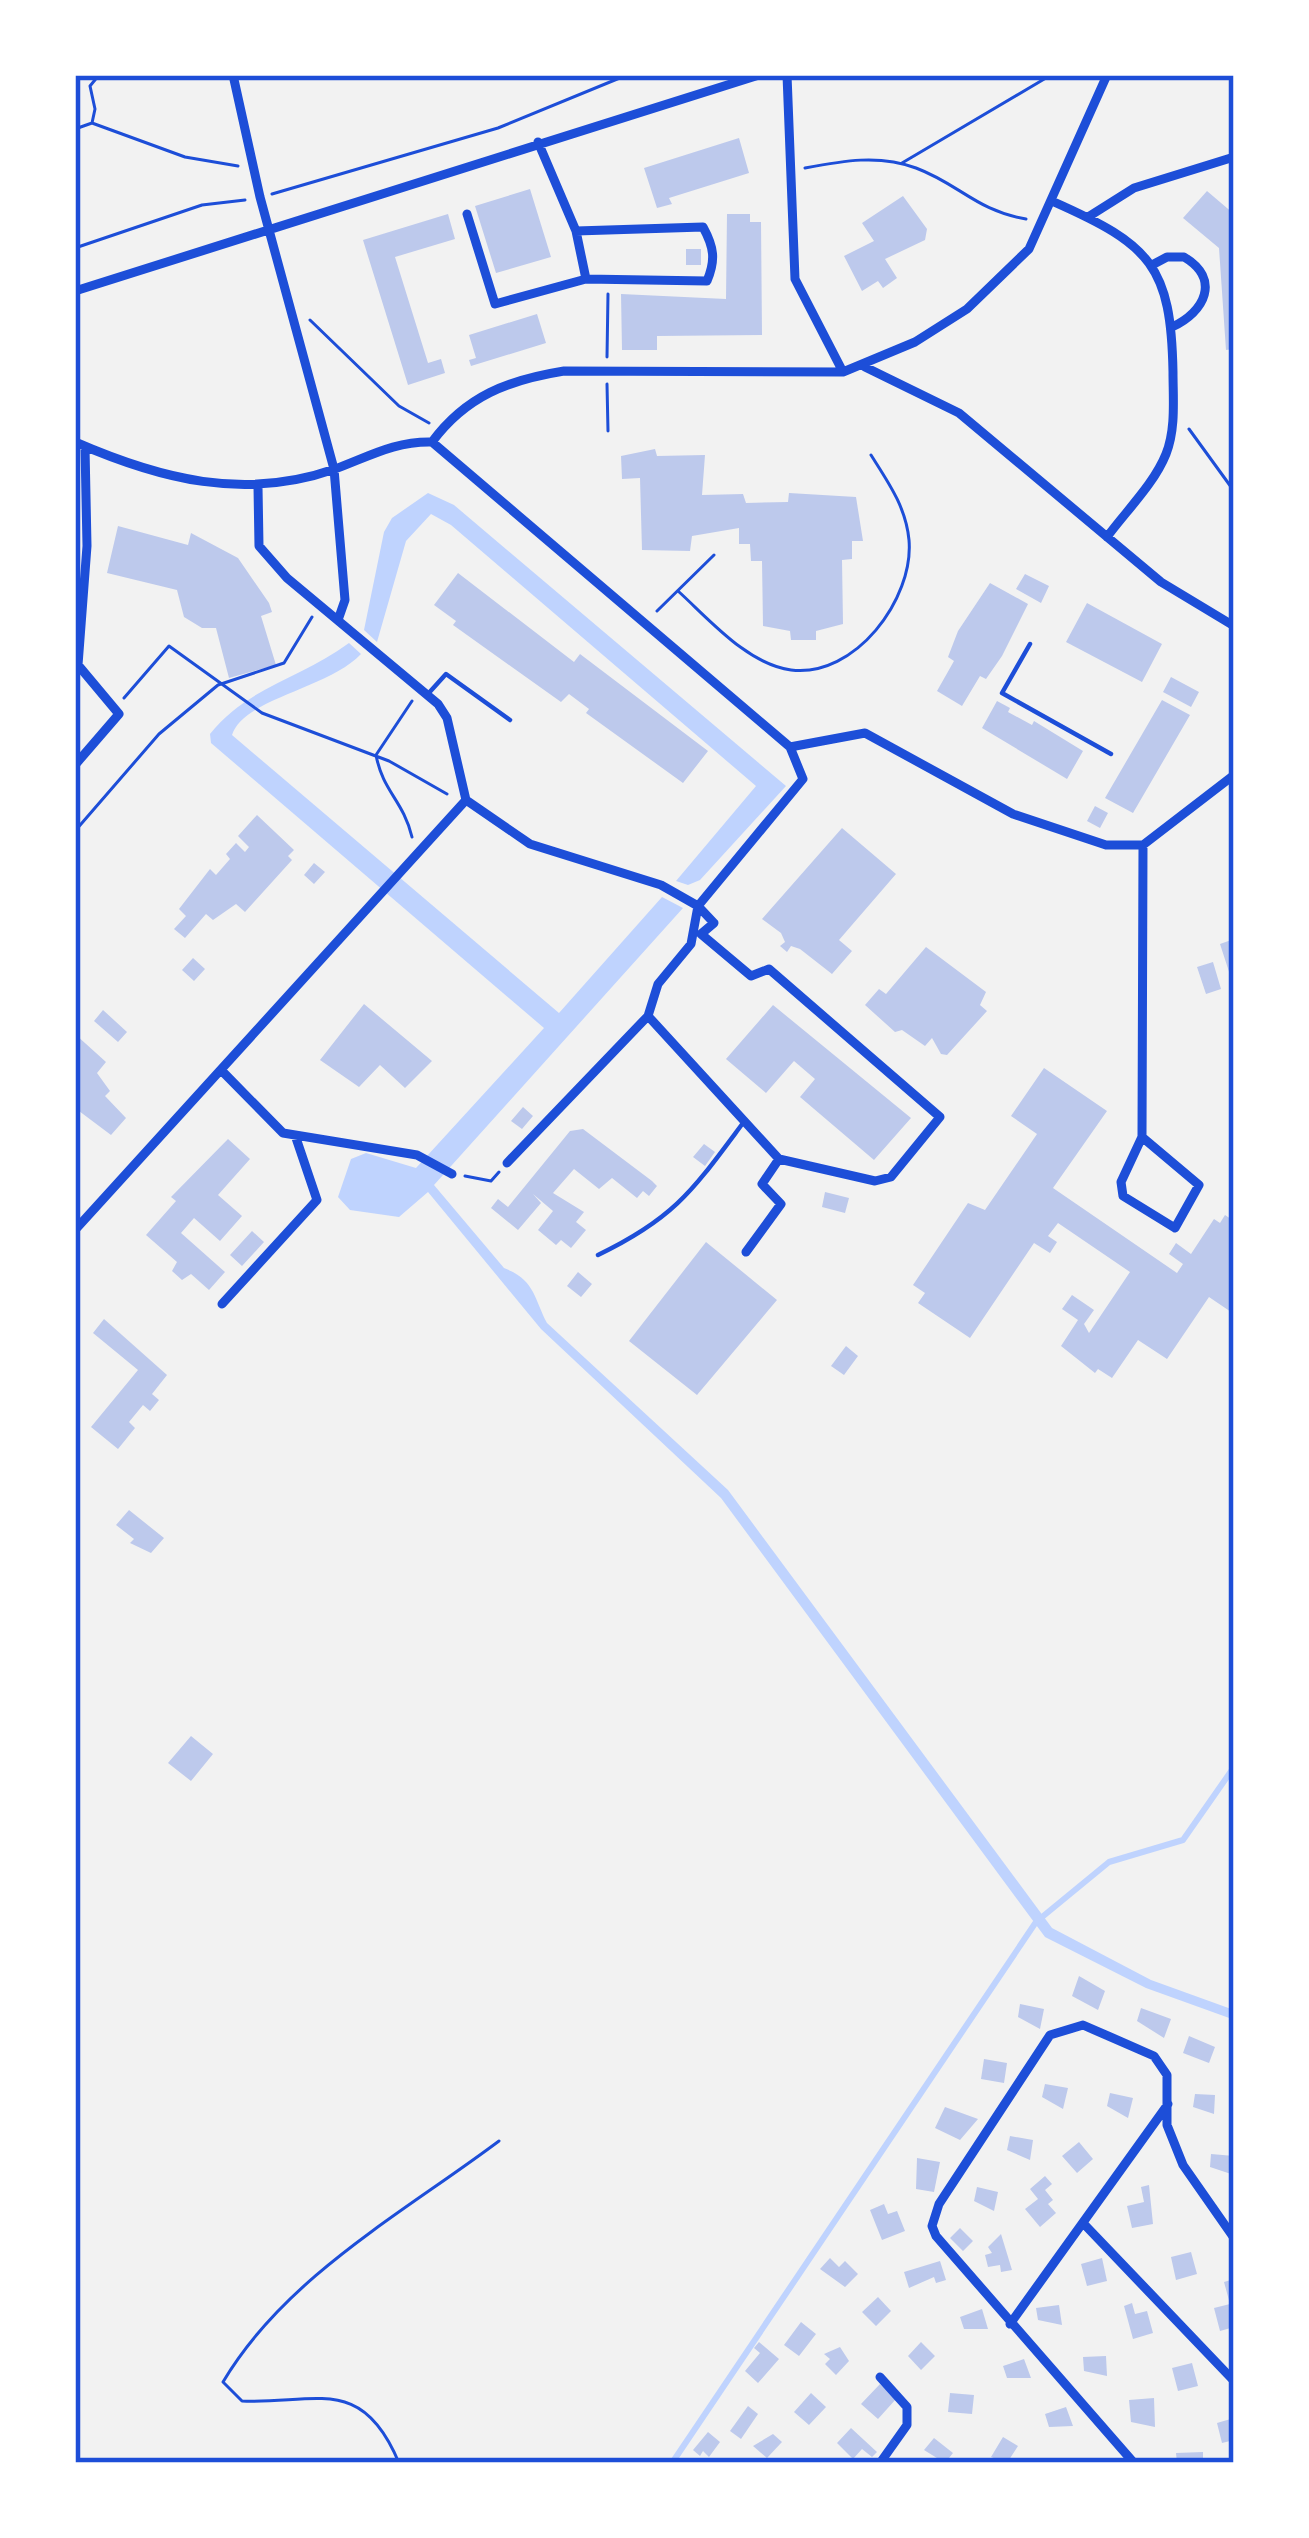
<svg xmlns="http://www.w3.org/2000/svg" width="1309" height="2538" viewBox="0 0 1309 2538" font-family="Mulish,sans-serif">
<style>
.water{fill:#bfd3fe}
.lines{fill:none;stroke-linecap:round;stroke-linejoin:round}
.stream{stroke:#bfd3fe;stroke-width:6}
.building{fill:#bdc9ec}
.path{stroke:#1d4ed8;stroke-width:3}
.service{stroke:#1d4ed8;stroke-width:4.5}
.minor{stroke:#1d4ed8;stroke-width:9}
.neatline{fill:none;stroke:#1d4ed8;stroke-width:4.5}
</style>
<rect width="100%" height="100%" fill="#f2f2f2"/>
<path class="water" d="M428,493L454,505L786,786L700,880L688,885L676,881L756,786L451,525L431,514L406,541L377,642L364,630L384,532L392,518Z
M349,643L361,654C328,689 244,698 232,735L559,1013L662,897L683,908L434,1185L504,1268C535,1280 534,1298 547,1323L728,1490L1052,1928L1151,1980L1234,2010L1232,2019L1146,1988L1045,1937L721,1498L541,1329L428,1192L399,1217L350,1210L338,1197L351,1159L366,1153L416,1168L544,1028L211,743L210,734C247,687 302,678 349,643Z"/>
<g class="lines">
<path class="stream" d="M672,2463L1036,1922L1109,1862L1183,1840L1234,1767"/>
</g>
<path class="building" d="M739,138L749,173L669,198L672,204L657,208L644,168Z
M530,189L551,257L496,273L475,206Z
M1207,191L1234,214V349L1226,350L1219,248L1183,218Z
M903,196L927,229L925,240L885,259L897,278L883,288L878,281L862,291L844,256L874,241L862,223Z
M448,214L455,239L395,257L428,363L441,359L445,373L408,385L363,240Z
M727,214H750V222H761L762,335L657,336V350H622L621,294L726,299Z
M686,249H701V265H686Z
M537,314L546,343L471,366L469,360L476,358L469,335Z
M655,449L657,456L705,455L702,495L743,494L746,503L788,502L789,493L856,497L863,541H852V559L842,560L843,624L816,631V640H791L790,631L763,626L762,561H751L750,544H739V528L692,536L690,551L642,550L640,478L622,479L621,456Z
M118,526L188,545L191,533L238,558L269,603L272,612L261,616L276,665L229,678L216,628H202L184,617L177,590L107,573Z
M458,573L574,662L580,654L708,751L683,783L586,713L589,709L569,694L561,702L453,625L456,621L434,605Z
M1025,574L1049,586L1041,603L1016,589Z
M990,583L1028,604L1002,656L986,679L980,676L962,706L937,691L954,661L948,657L958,631Z
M1087,603L1162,644L1142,682L1066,642Z
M1171,677L1199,692L1191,707L1163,692Z
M1162,700L1190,715L1133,813L1105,798Z
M997,701L1010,708L1008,712L1032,725L1034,721L1083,751L1067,779L982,728Z
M1095,806L1108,813L1100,828L1087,821Z
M257,815L294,850L288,856L292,860L245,912L236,904L213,920L206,914L185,938L174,929L186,916L179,909L210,869L216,875L230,859L226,854L236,843L245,852L249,847L238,836Z
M842,828L896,874L839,940L852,951L832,974L800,949L791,946L787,952L780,946L785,942L781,933L762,919Z
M314,863L325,872L314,884L304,875Z
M1234,939V984H1233L1220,944Z
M926,947L986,992L980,1005L987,1011L947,1055L941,1054L932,1038L925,1046L902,1030L895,1032L865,1005L879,989L886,994Z
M193,958L205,969L194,981L182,970Z
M1213,962L1221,989L1206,994L1197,967Z
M364,1004L432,1061L405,1088L380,1065L359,1087L320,1060Z
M773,1005L911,1118L874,1160L800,1097L815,1079L794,1061L766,1093L726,1059Z
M103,1010L127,1032L118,1042L94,1021Z
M75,1034L106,1062L97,1073L110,1091L105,1096L126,1118L111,1135L75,1108Z
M1044,1068L1107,1111L1053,1188L1177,1273L1183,1264L1169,1254L1176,1243L1191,1254L1214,1219L1220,1223L1225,1215L1234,1221V1314L1209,1297L1167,1359L1138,1340L1112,1378L1098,1369L1095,1373L1061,1346L1078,1320L1062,1309L1072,1295L1094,1310L1084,1324L1089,1333L1130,1272L1058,1223L1048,1236L1057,1242L1050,1253L1034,1243L970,1338L918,1303L925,1293L913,1285L968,1203L985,1210L1037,1134L1011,1116Z
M523,1107L533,1116L522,1129L511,1121Z
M583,1129L652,1181L657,1186L649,1196L643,1191L637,1198L612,1178L599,1189L574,1169L553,1193L584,1212L576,1222L586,1230L571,1248L561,1240L556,1245L538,1230L553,1211L533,1194L541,1203L518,1230L491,1208L498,1199L508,1207L570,1131Z
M228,1139L250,1159L218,1195L242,1216L220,1241L194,1218L181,1233L225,1272L209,1290L191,1274L182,1280L172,1271L177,1262L146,1235L176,1201L171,1197Z
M704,1144L715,1152L705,1166L693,1157Z
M825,1192L849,1198L845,1213L822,1207Z
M252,1231L264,1242L242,1266L230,1255Z
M706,1242L777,1300L697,1395L629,1341Z
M578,1272L592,1284L581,1297L567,1286Z
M104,1319L167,1375L152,1394L159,1400L150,1411L143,1405L129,1422L135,1428L118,1449L91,1427L138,1370L93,1333Z
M846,1346L858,1356L844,1375L831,1366Z
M129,1510L164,1538L151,1553L130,1543L134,1539L116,1525Z
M191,1736L213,1754L191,1781L168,1763Z
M1079,1976L1105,1991L1098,2010L1072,1996Z
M1020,2004L1044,2009L1040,2029L1018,2017Z
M1141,2008L1171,2019L1164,2038L1137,2021Z
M1189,2036L1215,2047L1209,2063L1183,2053Z
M984,2059L1007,2063L1004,2083L981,2079Z
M1045,2084L1068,2088L1063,2109L1042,2097Z
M1110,2093L1133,2098L1128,2118L1107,2106Z
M1195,2094L1215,2095L1214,2114L1193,2107Z
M945,2107L978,2119L960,2140L935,2128Z
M1010,2136L1033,2140L1030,2160L1007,2150Z
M1079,2142L1093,2159L1077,2173L1062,2156Z
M1211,2154L1234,2156V2175L1210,2167Z
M917,2158L940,2162L934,2192L916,2189Z
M1045,2176L1052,2184L1045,2190L1053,2200L1048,2204L1056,2213L1040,2227L1025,2209L1038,2199L1030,2189Z
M1149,2185L1153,2224L1132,2228L1127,2206L1144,2202L1141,2187Z
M977,2187L998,2192L994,2211L974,2201Z
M884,2204L888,2214L897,2211L905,2231L882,2240L870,2210Z
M960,2228L973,2241L963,2251L950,2238Z
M1001,2234L1012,2270L1001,2272L1000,2265L988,2267L985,2255L992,2253L988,2247Z
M1191,2252L1197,2274L1176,2280L1171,2257Z
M830,2258L839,2267L845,2261L858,2274L845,2287L820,2269Z
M1102,2258L1107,2281L1087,2286L1081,2264Z
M940,2261L946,2280L936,2283L934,2277L909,2288L904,2272Z
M1234,2279V2327L1220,2331L1214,2308L1230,2304L1224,2282Z
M878,2297L891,2311L876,2326L862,2312Z
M1132,2303L1135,2314L1147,2311L1153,2333L1133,2339L1124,2306Z
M1059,2305L1062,2325L1038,2320L1036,2308Z
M982,2309L988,2329H964L960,2317Z
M801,2322L816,2334L799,2356L784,2345Z
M759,2342L779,2359L758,2383L745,2371L760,2353L754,2348Z
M921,2342L935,2356L921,2370L908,2356Z
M840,2347L849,2361L836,2375L825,2364L830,2359L824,2354Z
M1106,2356L1107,2376L1084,2371L1083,2357Z
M1024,2359L1031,2378H1007L1003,2366Z
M1192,2363L1198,2386L1178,2391L1172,2368Z
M880,2384L896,2399L878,2419L861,2404Z
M811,2393L826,2407L809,2425L794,2412Z
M950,2393L974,2395L972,2414L948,2412Z
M1154,2398L1155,2427L1131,2422L1129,2400Z
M748,2406L758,2414L741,2439L730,2431Z
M1066,2407L1073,2426L1049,2427L1045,2414Z
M1234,2418V2440L1222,2443L1217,2423Z
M851,2428L877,2452L872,2457L862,2449L853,2459L837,2443Z
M708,2432L720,2442L709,2457L703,2451L700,2456L693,2450Z
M773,2434L782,2442L767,2458L753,2446Z
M1003,2437L1018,2446L1007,2463L991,2457Z
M934,2438L953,2453L945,2463L924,2450Z
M1203,2452V2463H1177L1176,2453Z"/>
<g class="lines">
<path class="path" d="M92,123L185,157L238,166
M75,129L92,123L95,109L90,86L99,75
M902,163L1051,75
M805,168C842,161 879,154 916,168C959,184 977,211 1026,219
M272,194L498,128L627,75
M75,248L202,205L245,200
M310,320L399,406L429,423
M607,357L608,294
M607,384L608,431
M1189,429L1234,491
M678,591C709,619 747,664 791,670C855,678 914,599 909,540C906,507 888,482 871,455
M657,611L714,555
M124,698L169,646L262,713L389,761L447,794
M412,701L376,755C383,792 403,800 412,837
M75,831L159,734L218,685L284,663L312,617
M465,1176L491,1181L499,1172
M399,2463C362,2374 316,2404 242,2401L223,2382C285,2277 403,2213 499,2141"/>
<path class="service" d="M1030,644L1002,693L1111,754
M427,695L446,674L510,720
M598,1255C675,1218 693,1190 743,1123"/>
<path class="minor" d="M233,75L260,197L334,469L345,600L338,620
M787,75L795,279L843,372
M538,142L576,231L586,279
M1054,202C1151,245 1171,266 1173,372C1173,399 1176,429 1166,454C1154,484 1126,511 1107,537
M467,214L495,304L586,279L707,281C716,260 714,247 703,227L576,231
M1088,217L1134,188L1234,157
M1152,265L1167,257H1184C1221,279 1205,312 1172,327
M75,291L759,75
M865,367L959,413L1161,582L1234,626
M75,442C160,479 244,501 335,469C368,457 395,441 432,442L790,747L865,733L1013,814L1106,845H1143L1234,775
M432,442C466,396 508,380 564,371L843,372L915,342L967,309L1029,249L1107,75
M258,487L259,546L287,578L438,704L447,718L466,800
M75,765L119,714L78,665L87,546L85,447
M466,800L530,844L661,885L698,906L691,944L658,984L648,1016L779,1159L875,1181L891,1177L940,1117L769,969L751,976L701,934L714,923L698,906L803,779L790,747
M223,1072L283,1133L417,1155L452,1174
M1142,1137L1199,1185L1175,1228L1123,1196L1121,1182L1142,1137L1143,845
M507,1163L648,1016
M75,1230L466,800
M746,1252L781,1204L762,1184L779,1159
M222,1304L317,1200L295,1135
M1084,2224L1234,2381
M1010,2324L1168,2104
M880,2463L907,2425V2407L880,2377
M1134,2463L936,2236L932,2226L939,2204L1050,2035L1083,2025L1154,2056L1167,2075V2125L1183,2165L1234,2238"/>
</g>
<rect width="1309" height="2538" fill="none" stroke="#ffffff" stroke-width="156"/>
<rect x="78" y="78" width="1153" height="2382" class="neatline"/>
</svg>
